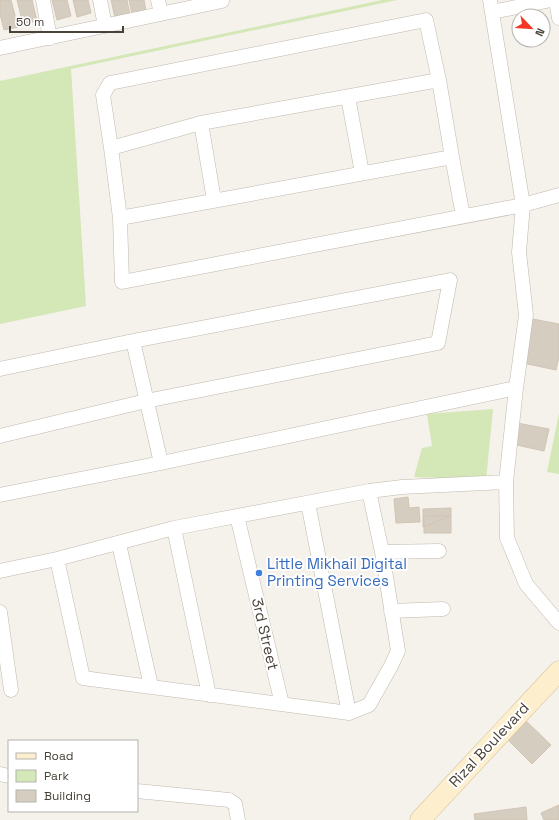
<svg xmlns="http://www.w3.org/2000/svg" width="559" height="820" viewBox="0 0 559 820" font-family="'Space Grotesk',sans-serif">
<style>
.green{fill:#d4e7b6}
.building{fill:#d6cdc1;stroke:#d1c4b4}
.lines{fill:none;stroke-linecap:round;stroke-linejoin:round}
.minor-casing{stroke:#c0b9ae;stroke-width:15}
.secondary-casing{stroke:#d3c29c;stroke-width:21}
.minor{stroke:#fff;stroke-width:14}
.secondary{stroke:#fdefcd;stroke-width:20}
.shop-dot{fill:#3f7fe0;stroke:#fff;stroke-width:1.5}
.labels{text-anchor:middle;stroke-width:4;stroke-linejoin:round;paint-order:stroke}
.shop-label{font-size:15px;fill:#366cbe;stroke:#fff;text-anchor:start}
.street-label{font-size:15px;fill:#494239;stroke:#fff}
</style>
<rect width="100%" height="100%" fill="#f5f1eb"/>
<path class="green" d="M382,0H397L71,69L86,306L0,324V81Z
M493,409L486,480L414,477L422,448L432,446L427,414Z
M559,413V474L547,472Z"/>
<path class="building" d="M0,0H11L18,27L4,30L0,14Z
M17,0H32L37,21L23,24Z
M52,0H67L71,16L57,20Z
M73,0H88L91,13L77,17Z
M111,0H127L130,15L115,18Z
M129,0H144L146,11L132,14Z
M533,319L559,324V357L556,370L523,363Z
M517,423L549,429L544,451L512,444Z
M408,497L409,508L419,507L420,522L396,523L394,499Z
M451,508V516L423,527V509Z
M424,516H451V533H424Z
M521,716L551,745L532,764L503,735Z
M559,805V820H544L541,813Z
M526,807L527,820H475L474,814Z"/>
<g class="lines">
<defs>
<path id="minor" d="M43,0L50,38
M100,0L105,26
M158,0L161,14
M490,0L523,205L519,252L526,315L516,388L506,482L507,538L526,584L559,623
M556,0L559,18
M492,12L551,0
M0,48L222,1
M439,80L452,157
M348,97L362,173
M201,123L214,200
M111,148L201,123L439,80L426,20L110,83L103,95L111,148L120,218L122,282L523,205L559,195
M120,218L452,157L463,216
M133,341L161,463
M0,369L133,341L450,280L438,343L146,401L0,436
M0,495L161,463L516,388
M308,503L349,713
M237,516L282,704
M174,528L209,695
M119,544L151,686
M382,552L439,551
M57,559L83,678L349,713L369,705L391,666L398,651L382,552L369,491
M0,571L57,559L174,528L369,491L402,487L506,482
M391,611L443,609
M0,612L11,690
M0,774L9,776
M137,791L229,800L235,804L238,820"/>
<path id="secondary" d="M420,820L559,671"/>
</defs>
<use href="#minor" class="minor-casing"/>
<use href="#secondary" class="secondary-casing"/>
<use href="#minor" class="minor"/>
<use href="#secondary" class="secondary"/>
</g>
<circle class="shop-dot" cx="259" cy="573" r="4"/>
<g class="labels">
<g class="shop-label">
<text x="267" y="569">Little Mikhail Digital<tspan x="267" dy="17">Printing Services</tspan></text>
</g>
<g class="street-label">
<text transform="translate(265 634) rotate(77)" y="5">3rd Street</text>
<text transform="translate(489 745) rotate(-47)" y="5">Rizal Boulevard</text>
</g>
</g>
<rect x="8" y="740" width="130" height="72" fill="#ffffff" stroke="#b6b3b0"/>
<rect x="16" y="753" width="20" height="6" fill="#fdefcd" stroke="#b6b3b0"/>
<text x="44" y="760" font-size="12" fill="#494239">Road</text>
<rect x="16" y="770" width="20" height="12" fill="#d4e7b6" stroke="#b6b3b0"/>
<text x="44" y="780" font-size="12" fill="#494239">Park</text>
<rect x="16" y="790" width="20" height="12" fill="#d6cdc1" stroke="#b6b3b0"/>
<text x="44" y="800" font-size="12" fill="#494239">Building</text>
<g transform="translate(531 28) rotate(115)"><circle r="19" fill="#ffffff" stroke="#b6b3b0"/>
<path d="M0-3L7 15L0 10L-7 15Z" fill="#f33724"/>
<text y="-6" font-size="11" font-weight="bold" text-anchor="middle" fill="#494239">N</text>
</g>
<path d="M10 26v6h113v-6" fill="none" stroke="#494239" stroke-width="2"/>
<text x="16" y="26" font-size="12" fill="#494239" stroke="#ffffff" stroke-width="3" paint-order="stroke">50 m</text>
</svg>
